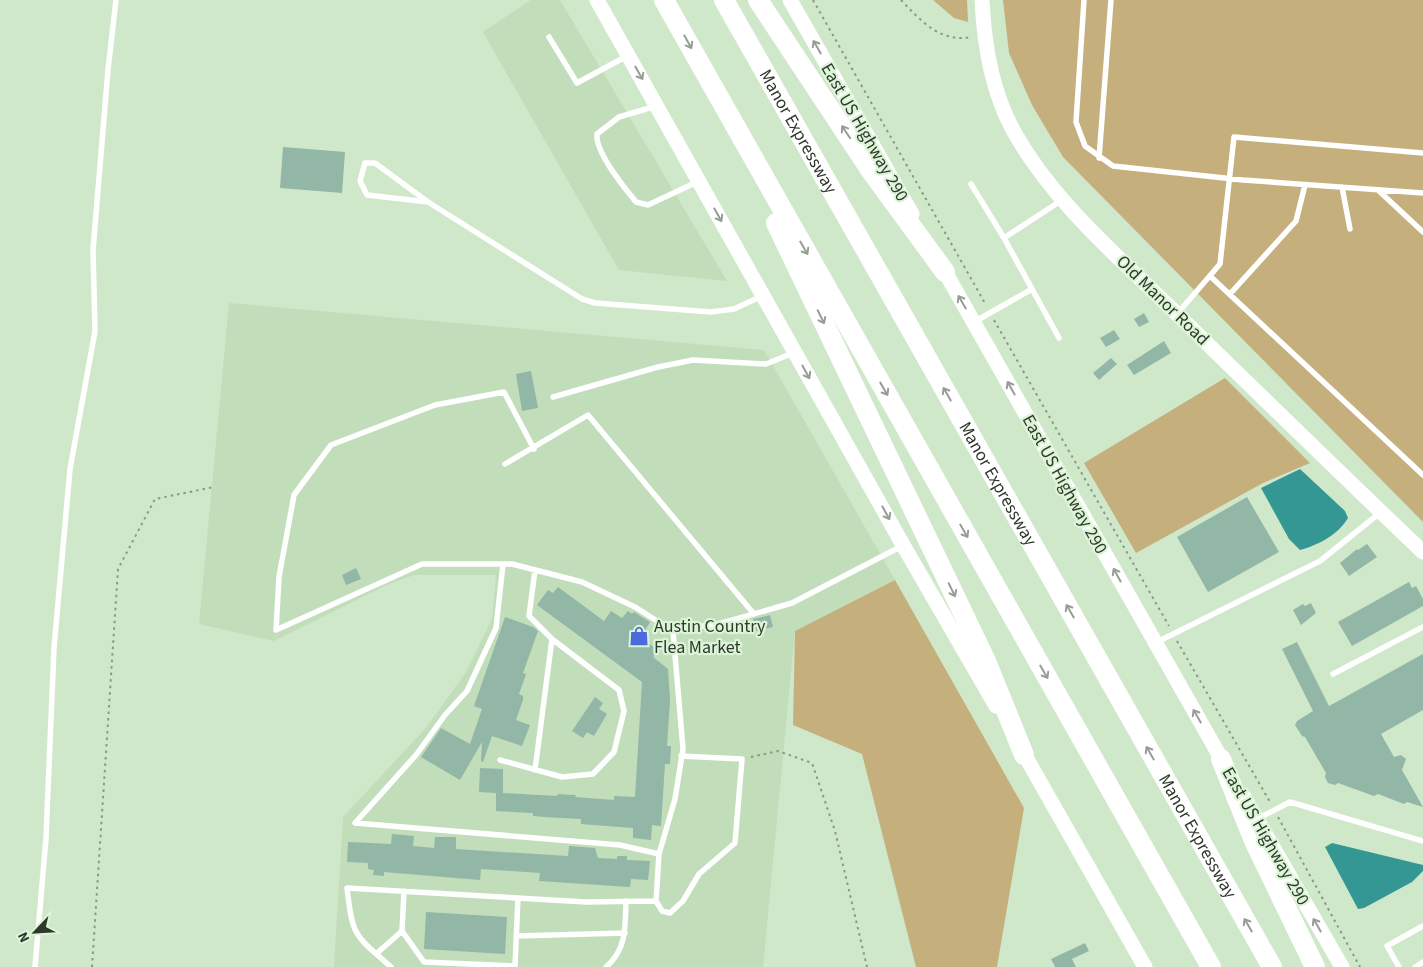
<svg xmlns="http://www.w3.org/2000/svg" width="1423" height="967" viewBox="0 0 1423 967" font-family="'Source Sans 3',sans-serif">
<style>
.built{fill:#c1ddba}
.green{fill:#c4af7d}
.water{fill:#359793}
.building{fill:#92b7a6}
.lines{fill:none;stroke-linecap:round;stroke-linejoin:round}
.path{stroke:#889984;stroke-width:2;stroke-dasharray:2.5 4;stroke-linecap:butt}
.lane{stroke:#fff;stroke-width:5.5}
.secondary{stroke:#fff;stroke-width:15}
.highway{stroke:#fff;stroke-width:20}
.oneway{stroke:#979c96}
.labels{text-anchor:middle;stroke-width:4.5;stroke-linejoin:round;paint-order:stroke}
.street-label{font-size:18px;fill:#2f382d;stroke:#ddf5d7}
.poi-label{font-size:18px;fill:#2f382d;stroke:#ddf5d7;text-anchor:start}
</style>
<rect width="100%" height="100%" fill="#d0e8ca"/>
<path class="built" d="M531,0H560L727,281L619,270L483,32Z
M229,303L764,350L895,580L795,631L763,967H334L343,817L425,729L466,672L492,619L496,575H414L389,584L274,641L199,624Z"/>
<path class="green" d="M933,0H967L968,22L954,18Z
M1003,0H1423V522L1063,157L1032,105L1009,53Z
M1225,378L1310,463L1263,483L1136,553L1084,463Z
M895,580L1024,808L997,967H916L862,754L793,725L795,631Z"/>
<path class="water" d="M1300,469L1345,511L1348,518C1338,535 1318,545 1300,550L1289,539L1261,488Z
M1332,843L1423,865V871L1412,882L1364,908L1358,909L1325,847Z"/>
<path class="building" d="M283,147L345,152L342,193L280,188Z
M1144,313L1149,322L1139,327L1134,319Z
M1114,330L1120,339L1106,347L1100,338Z
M1164,341L1171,353L1134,375L1127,365Z
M1111,358L1117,364L1099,380L1093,373Z
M531,371L538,408L522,411L516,374Z
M1247,497L1279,552L1208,592L1177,537Z
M1367,544L1377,557L1349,576L1340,563L1357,549L1358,550Z
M356,568L361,579L346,585L342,575Z
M1409,582L1412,588L1416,586L1423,599V606L1352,646L1338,622Z
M558,587L604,621L611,611L622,618L628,611L632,614L634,612L650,622L644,632L649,635L645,641L658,650L653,657L668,669L670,700L667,746H671L670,764H665L661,826L652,825L651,840L633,838V828L581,824V819L544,817L533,816V813L496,811V793L479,792L480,768L503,769V793L557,796L558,794L572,795H576L575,797L614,800V796L635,797L642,682L537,605L548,590L553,593Z
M1311,603L1316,613L1301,625L1293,610L1303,604L1305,606Z
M770,615L773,627L756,631L753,619Z
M505,617L533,627L538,631L523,673L526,674L519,694L523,696V700L516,720L530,725L522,746L492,736L483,762L481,761L482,742L460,780L421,757L441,728L470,744L482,709L474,706Z
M1297,642L1329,706L1423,654V710L1381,734L1394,757L1401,755L1406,759L1402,770L1423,807L1407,802L1404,804L1378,794L1374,796L1338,783L1335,785L1328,783L1325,777L1326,773L1305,737L1302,736L1295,725L1297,721L1313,711L1282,649Z
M595,697L603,703L599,709L607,714L594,736L587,732L583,738L572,731Z
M392,834L414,836L413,846L434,848L435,837H456V849L568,856L569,846L595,848L598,858L617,859V856H627V860L650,861L648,880L631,879L630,887L539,881L540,873L481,869L480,880L384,872V876L373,875L374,870L368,869V863L347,862L348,842L391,844Z
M426,912L507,917L505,954L424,949Z
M1085,943L1089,951L1072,959L1076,967H1055L1051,959Z"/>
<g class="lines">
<path class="path" d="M813,0L986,305
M901,0C921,21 940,43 972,37
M994,320L1169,626
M1177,641L1270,802
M751,757L778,751L812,763L835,831L867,967
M1278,817L1360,967
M92,967L118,569L155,499L214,487"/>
<path class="lane" d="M1084,0L1076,122L1085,146L1113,166L1243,180L1423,193
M549,37L577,83L627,56
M656,106L619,117L597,134C595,152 624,187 636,202L648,205L697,182
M1099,158L1111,0
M971,184L1004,238L1062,200
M1342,187L1350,229
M1378,190L1423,232
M428,202L375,163H365L360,181L367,195L428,202L582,299L595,303L711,312L734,309L762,296
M1004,238L1059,338
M1210,276L1423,475
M1230,294L1296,221L1305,185
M1177,314L1220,264L1234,137L1423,153
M974,322L1032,289
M553,397L658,367L693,360L766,364L793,353
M534,449L504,392L435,405L331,445L294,495L279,577L276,630L422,564H512L582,582L635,607L673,631L722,623L792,603L902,546
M505,464L588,415L754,614
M503,564L496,628L467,691L445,715L416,755L355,823L620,845L659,854
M1157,642L1320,561L1381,512
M1333,674L1423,627
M500,760L562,777L593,774L614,752L624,711L619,690L552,639L529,616L535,570
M535,770L552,639
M1257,819L1290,802L1423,841
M404,891L402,931L424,962L515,966L518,898
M656,901L662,911L670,913L683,901L699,874L735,843L742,759L681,756
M516,936L625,933
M376,954L402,931
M35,967L46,838L54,648L70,469L95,331L93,250L108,70L116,0
M391,967C354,934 353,938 347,888L586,902L656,901L659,854L675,799L683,749L673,631
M606,967C627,949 625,927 626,901
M1399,967L1387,946L1423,926
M1415,967L1423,962"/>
<path class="secondary" d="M597,0L903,545L996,706
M790,0L912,214
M982,0C984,43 991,89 1012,128C1051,201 1123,261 1182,319C1262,397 1342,475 1423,552
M940,263L1226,767
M1019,745L1145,967
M1244,797L1342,967"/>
<g class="highway">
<path d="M664,0L1211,967"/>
<path id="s1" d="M724,0L1272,967"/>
<path d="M758,0L871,171L945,272"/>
<path d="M776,223L986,661L1024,755"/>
<path d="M1221,759L1255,843L1315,967"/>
</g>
</g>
<defs><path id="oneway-shaft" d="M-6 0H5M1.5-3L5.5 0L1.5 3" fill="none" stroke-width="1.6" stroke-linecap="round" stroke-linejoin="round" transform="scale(1.25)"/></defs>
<g class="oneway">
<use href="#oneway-shaft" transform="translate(688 42) rotate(61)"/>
<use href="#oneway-shaft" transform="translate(817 47) rotate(-120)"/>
<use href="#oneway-shaft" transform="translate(639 73) rotate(60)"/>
<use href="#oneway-shaft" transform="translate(846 132) rotate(-124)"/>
<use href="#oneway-shaft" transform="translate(718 215) rotate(61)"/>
<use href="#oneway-shaft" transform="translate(804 248) rotate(60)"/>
<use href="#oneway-shaft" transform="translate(962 302) rotate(-120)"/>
<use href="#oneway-shaft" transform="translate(821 317) rotate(64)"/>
<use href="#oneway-shaft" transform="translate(806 372) rotate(61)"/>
<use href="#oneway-shaft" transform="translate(1011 388) rotate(-119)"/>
<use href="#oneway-shaft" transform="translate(884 389) rotate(60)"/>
<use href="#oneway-shaft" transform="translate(947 394) rotate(-120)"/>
<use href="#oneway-shaft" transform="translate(886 513) rotate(61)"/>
<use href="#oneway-shaft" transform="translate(964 531) rotate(60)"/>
<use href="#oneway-shaft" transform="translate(1117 575) rotate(-119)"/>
<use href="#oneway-shaft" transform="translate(952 590) rotate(64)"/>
<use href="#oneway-shaft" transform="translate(1070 611) rotate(-120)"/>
<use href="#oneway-shaft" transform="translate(1044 672) rotate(60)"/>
<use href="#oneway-shaft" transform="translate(1197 716) rotate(-120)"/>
<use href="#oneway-shaft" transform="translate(1150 753) rotate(-120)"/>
<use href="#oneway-shaft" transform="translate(1248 925) rotate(-120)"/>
<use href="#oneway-shaft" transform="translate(1317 925) rotate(-120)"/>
</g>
<defs>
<symbol id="shop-bare" viewBox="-9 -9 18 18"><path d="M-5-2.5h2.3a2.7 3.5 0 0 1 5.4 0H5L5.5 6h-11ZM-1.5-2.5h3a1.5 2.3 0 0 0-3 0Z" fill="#4e68dd" stroke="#ddf5d7" stroke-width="2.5" paint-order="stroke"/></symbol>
</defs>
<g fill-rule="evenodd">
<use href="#shop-bare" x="625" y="622" width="28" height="28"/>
</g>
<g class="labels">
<g class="street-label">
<text dy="6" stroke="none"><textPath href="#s1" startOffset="151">Manor Expressway</textPath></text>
<text transform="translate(865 132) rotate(60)" y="6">East US Highway 290</text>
<text transform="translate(1163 300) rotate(44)" y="6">Old Manor Road</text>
<text dy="6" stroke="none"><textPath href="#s1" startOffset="556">Manor Expressway</textPath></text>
<text transform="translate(1065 484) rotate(61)" y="6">East US Highway 290</text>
<text dy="6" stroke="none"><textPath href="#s1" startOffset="961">Manor Expressway</textPath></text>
<text transform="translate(1266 836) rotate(60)" y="6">East US Highway 290</text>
</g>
<g class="poi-label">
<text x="654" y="632">Austin Country<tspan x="654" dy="21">Flea Market</tspan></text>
</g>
</g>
<g transform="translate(35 932) rotate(245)" stroke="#ddf5d7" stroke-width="4" paint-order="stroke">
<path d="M0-4L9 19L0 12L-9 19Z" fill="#2f382d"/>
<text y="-8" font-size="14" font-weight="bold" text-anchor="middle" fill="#2f382d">N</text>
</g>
</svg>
